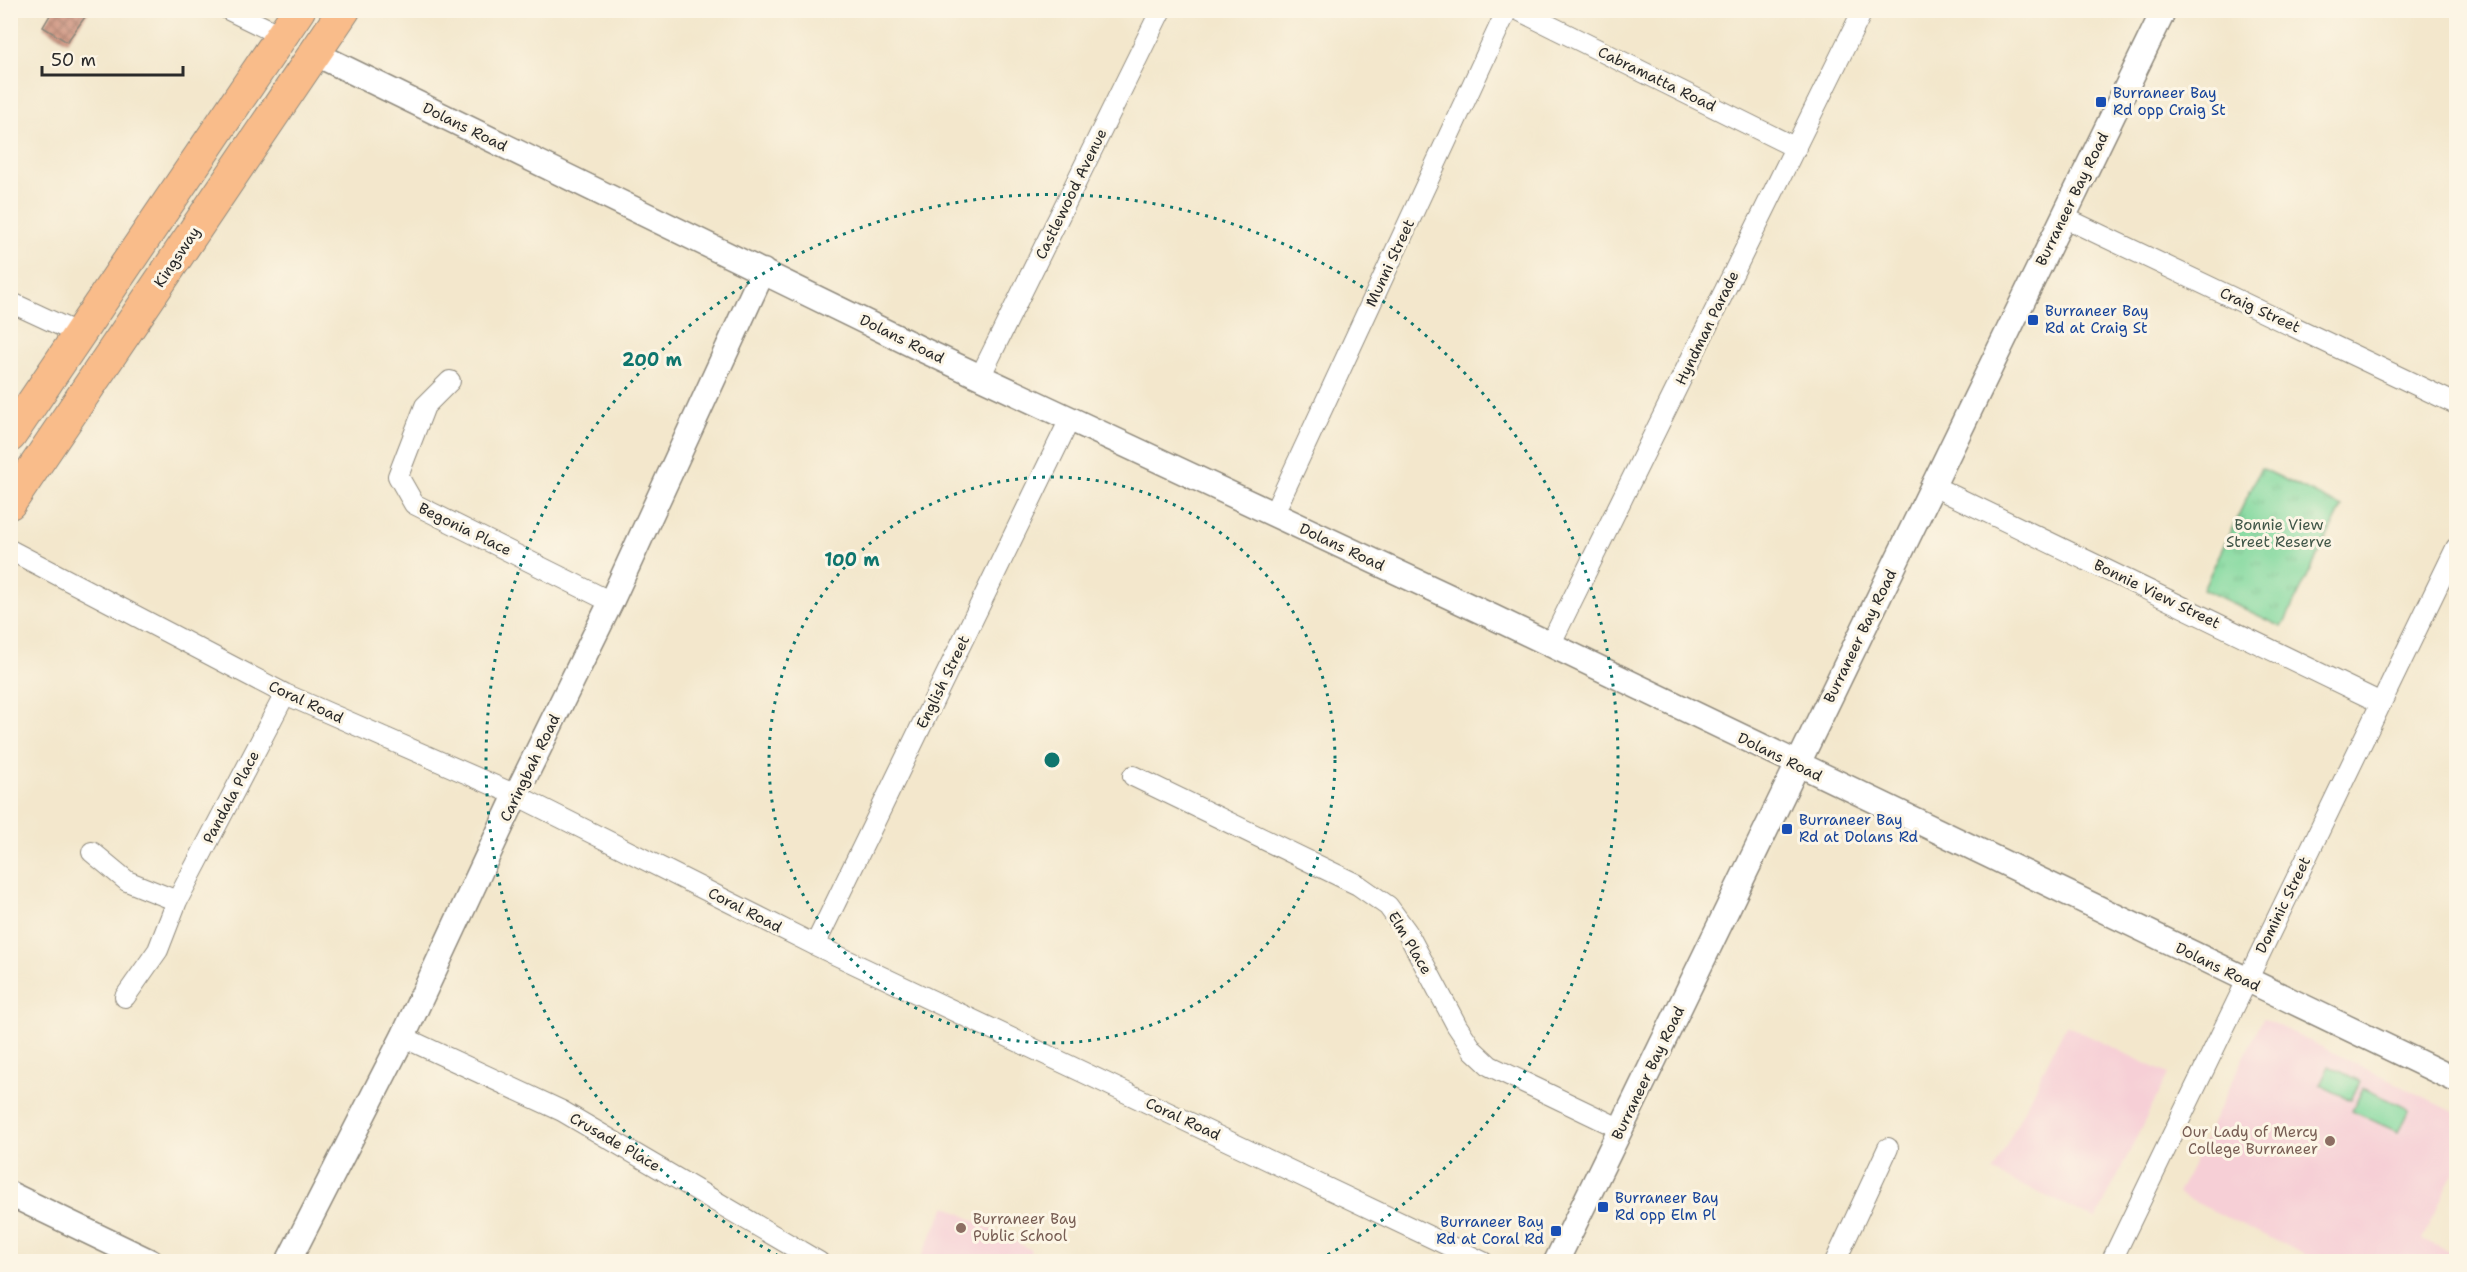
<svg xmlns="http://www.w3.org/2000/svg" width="2467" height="1272" viewBox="0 0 2467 1272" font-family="'Shantell Sans',sans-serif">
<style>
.built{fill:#f6cfd6}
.park{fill:url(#park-tufts);stroke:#568264;stroke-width:1.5}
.pitch{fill:#80d89d;stroke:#568264;stroke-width:1.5}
.building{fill:url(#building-cross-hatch)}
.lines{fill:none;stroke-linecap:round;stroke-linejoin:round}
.minor-casing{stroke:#8f897c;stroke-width:22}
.tertiary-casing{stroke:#8f897c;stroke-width:27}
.primary-casing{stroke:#8f897c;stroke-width:34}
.minor{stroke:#fff;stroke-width:20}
.tertiary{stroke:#fff;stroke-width:24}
.primary{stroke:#f9bc8a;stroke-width:32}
.ring{fill:none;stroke:#0f766e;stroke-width:3;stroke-dasharray:3 6}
.transit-dot{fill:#1a4fb4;stroke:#fcf5e5;stroke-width:2}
.education-dot{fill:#8d6e63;stroke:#fcf5e5;stroke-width:2}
.labels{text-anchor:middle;stroke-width:6;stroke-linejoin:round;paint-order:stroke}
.street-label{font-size:15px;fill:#2b2b2b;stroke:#fcf5e5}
.transit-label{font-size:15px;fill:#164399;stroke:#fcf5e5;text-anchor:start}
.park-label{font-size:15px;fill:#405648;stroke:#fcf5e5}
.education-label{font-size:15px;fill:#785e54;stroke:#fcf5e5;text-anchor:end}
.centre{fill:#0f766e;stroke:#fcf5e5;stroke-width:3}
.ring-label{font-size:18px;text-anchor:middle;font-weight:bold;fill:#0f766e;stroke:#fcf5e5;stroke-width:6;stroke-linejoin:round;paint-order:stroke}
</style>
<defs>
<pattern id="park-tufts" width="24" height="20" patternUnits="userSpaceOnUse" patternTransform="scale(1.5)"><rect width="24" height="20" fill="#80d89d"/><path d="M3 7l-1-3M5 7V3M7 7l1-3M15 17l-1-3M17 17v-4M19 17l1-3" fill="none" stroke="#6fba87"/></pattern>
<pattern id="building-cross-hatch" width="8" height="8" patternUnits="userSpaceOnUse" patternTransform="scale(1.5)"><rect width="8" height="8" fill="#cf9581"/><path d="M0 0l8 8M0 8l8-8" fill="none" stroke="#a87a6a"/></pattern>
</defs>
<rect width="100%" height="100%" fill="#fcf5e5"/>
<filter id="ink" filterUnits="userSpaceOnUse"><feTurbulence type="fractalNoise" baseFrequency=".0167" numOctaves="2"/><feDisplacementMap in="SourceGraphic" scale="12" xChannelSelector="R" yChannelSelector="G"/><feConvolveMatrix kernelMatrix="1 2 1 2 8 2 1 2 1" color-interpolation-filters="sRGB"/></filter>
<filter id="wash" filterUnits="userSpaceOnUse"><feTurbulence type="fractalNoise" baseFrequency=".008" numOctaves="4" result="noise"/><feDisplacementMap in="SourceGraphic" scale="24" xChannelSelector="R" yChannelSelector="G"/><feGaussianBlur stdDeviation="1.35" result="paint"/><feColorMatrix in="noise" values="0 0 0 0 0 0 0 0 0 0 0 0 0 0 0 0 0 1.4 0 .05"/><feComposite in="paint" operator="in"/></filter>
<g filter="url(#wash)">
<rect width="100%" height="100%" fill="#f3e7cc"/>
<path class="built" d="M2263,1018L2456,1113V1168L2422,1239L2456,1255V1261H2318L2178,1194Z
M2066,1025L2168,1074L2096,1219L1993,1172Z
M946,1206L1030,1249L1032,1261H919Z"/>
<path class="park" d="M2261,468L2342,507L2282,627L2203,589Z"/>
<path class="pitch" d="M2329,1066L2360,1081L2351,1100L2320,1085Z
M2363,1088L2409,1109L2398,1132L2352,1111Z"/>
<g id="blocks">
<path class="building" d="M53,10H90L67,42L43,27Z"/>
</g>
</g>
<g filter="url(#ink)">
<use href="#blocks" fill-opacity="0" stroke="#8f897c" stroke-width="1.5"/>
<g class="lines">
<defs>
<path id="minor" d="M229,10L282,36
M1518,10L1796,148
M2063,217L2456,404
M10,302L79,334
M980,377L1161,10
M450,381L425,406L398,476L414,504L611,602
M1933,486L2381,703
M1273,515L1507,10
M10,550L285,694L516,795L815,945L1483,1262
M1550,645L1863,10
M1133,776L1358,885L1388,906L1407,932L1457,1026L1473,1050L1490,1066L1621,1129
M92,852L127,881L177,901
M815,945L1070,419
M125,997L158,950L177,901L285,694
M403,1037L562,1111L819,1262
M1835,1262L1888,1148
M2111,1262L2456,548"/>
<path id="tertiary" d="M314,53L923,350L1493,617L2456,1080
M10,1194L151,1262
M288,1262L403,1037L516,795L611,602L763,271
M1556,1262L2164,10"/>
<path id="primary" d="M10,436L299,10
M10,503L344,10"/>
</defs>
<use href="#minor" class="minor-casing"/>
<use href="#tertiary" class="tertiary-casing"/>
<use href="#primary" class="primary-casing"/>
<use href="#minor" class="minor"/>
<use href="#tertiary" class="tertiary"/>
<use href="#primary" class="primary"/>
</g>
</g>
<g class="ring">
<circle cx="1052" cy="760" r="283"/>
<path d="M786 1260A566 566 0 1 1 1318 1260"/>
</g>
<g class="transit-dot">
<rect x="2095" y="96" width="12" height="12" rx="3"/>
<rect x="2027" y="314" width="12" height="12" rx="3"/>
<rect x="1781" y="823" width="12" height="12" rx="3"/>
<rect x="1597" y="1201" width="12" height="12" rx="3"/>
<rect x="1550" y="1225" width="12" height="12" rx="3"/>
</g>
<g class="education-dot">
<circle cx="2330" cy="1141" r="6"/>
<circle cx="961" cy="1228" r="6"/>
</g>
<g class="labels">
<g class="street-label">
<text transform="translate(1657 79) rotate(26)" y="5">Cabramatta Road</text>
<text transform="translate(465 127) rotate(26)" y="5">Dolans Road</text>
<text transform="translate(1071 194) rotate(-64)" y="5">Castlewood Avenue</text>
<text transform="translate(2072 199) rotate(-64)" y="5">Burraneer Bay Road</text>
<text transform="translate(177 257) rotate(-56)" y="5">Kingsway</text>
<text transform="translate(1390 263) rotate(-65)" y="5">Munni Street</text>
<text transform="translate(2260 310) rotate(25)" y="5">Craig Street</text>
<text transform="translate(1707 328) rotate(-64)" y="5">Hyndman Parade</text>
<text transform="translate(902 339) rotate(26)" y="5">Dolans Road</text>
<text transform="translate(465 529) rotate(26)" y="5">Begonia Place</text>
<text transform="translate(1342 547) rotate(25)" y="5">Dolans Road</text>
<text transform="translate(2157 594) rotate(26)" y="5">Bonnie View Street</text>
<text transform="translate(1860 636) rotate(-64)" y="5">Burraneer Bay Road</text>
<text transform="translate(943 682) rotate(-64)" y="5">English Street</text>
<text transform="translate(306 702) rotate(25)" y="5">Coral Road</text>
<text transform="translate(1780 757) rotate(26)" y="5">Dolans Road</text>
<text transform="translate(530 768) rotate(-64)" y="5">Caringbah Road</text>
<text transform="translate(231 797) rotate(-62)" y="5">Pandala Place</text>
<text transform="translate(2283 905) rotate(-64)" y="5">Dominic Street</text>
<text transform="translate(745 910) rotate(27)" y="5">Coral Road</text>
<text transform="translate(1410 943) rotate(59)" y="5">Elm Place</text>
<text transform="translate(2218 967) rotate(26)" y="5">Dolans Road</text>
<text transform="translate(1648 1073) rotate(-64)" y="5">Burraneer Bay Road</text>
<text transform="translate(1183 1119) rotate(25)" y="5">Coral Road</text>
<text transform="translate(615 1142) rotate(30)" y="5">Crusade Place</text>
</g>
<g class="transit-label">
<text x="2113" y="98">Burraneer Bay<tspan x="2113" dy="17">Rd opp Craig St</tspan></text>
<text x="2045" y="316">Burraneer Bay<tspan x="2045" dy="17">Rd at Craig St</tspan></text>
<text x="1799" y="825">Burraneer Bay<tspan x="1799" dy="17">Rd at Dolans Rd</tspan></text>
<text x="1615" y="1203">Burraneer Bay<tspan x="1615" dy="17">Rd opp Elm Pl</tspan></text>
<text x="1544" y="1227" text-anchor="end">Burraneer Bay<tspan x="1544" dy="17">Rd at Coral Rd</tspan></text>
</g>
<g class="park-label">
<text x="2279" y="530">Bonnie View<tspan x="2279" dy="17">Street Reserve</tspan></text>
</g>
<g class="education-label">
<text x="2318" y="1137">Our Lady of Mercy<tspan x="2318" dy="17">College Burraneer</tspan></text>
<text x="973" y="1224" text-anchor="start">Burraneer Bay<tspan x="973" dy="17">Public School</tspan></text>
</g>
</g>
<circle cx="1052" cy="760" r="9" class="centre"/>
<g class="ring-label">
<text x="652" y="366">200 m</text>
<text x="852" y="566">100 m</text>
</g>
<rect width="2467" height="1272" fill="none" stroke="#fcf5e5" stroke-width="36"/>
<path d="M42 66v9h141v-9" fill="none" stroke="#2b2b2b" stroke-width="3"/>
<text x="51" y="66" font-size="18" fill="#2b2b2b" stroke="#fcf5e5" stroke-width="4.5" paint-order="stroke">50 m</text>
</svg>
